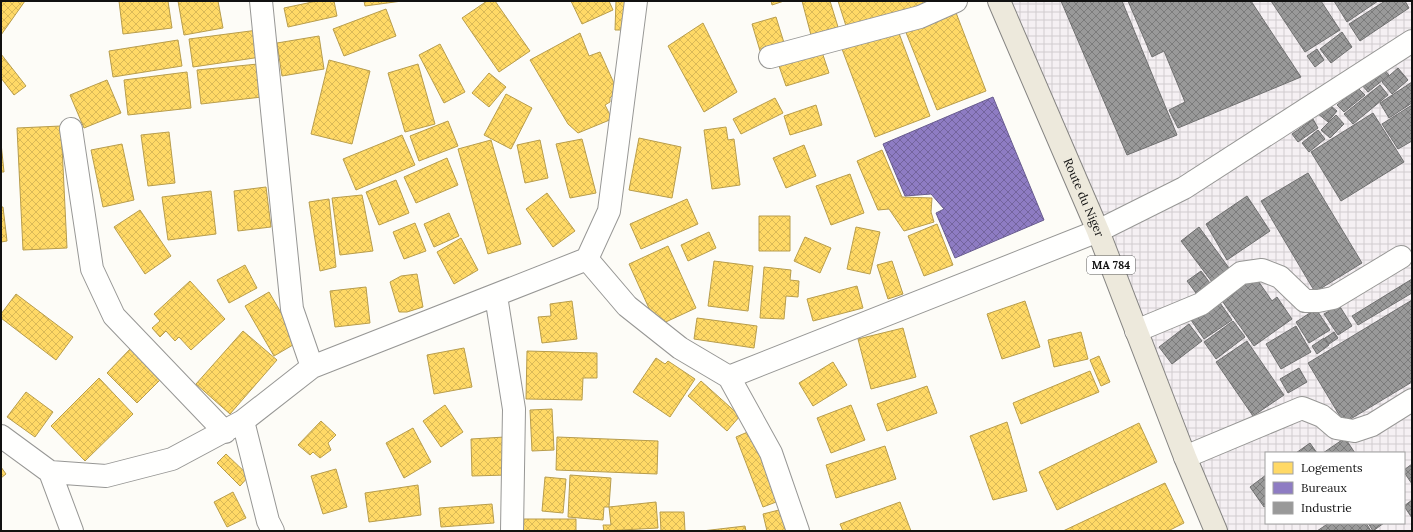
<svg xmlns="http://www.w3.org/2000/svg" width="1413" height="532" viewBox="0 0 1413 532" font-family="Lora,serif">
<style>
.industrial{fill:url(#industrial-grid);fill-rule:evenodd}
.homes{fill:url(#homes-cross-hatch);stroke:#b89d4c}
.offices{fill:url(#offices-cross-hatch);stroke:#685c8e}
.industry{fill:url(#industry-cross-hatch);stroke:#707070}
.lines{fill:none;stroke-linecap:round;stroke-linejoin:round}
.minor-casing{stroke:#979795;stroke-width:24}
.major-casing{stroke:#858482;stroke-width:24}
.minor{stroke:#fffffe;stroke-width:22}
.major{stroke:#ede9dc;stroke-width:22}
.labels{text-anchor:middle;stroke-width:4;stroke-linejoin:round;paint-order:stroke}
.shield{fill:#fff;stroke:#585858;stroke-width:1}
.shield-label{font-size:11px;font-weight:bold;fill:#111}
.street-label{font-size:12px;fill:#111;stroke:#fff}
</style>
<defs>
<pattern id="industrial-grid" width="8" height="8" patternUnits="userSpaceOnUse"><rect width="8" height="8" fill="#f5f0f3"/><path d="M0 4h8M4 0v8" fill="none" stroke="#d1cdcf"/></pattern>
<pattern id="homes-cross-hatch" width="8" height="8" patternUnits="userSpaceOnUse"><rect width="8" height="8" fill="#ffd966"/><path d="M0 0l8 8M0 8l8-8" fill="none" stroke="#dab957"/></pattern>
<pattern id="offices-cross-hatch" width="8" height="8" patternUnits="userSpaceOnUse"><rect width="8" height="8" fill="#8e7cc3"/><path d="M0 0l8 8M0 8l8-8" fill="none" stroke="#73649d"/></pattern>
<pattern id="industry-cross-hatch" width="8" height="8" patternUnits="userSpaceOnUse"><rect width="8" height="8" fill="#999"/><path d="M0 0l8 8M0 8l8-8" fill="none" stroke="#7b7b7b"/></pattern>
</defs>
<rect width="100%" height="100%" fill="#fdfcf7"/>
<path class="industrial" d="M999,1H1412V531H1216ZM1266,453H1404V523H1266Z"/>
<path class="homes" d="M1,1H25L1,35Z
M119,1H168L172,28L123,34Z
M178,1H218L223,28L184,35Z
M317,1H334L337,16L288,27L284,8Z
M364,1H402L365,6Z
M487,1H495L530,51L499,72L462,18Z
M571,1H609L613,10L582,24Z
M616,1H628L627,30H615Z
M771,1H784L772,5Z
M802,1H830L838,27L811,35Z
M838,1H932L933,5L847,29Z
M386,9L396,36L344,56L333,29Z
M955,10L986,91L937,110L905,30Z
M776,17L785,46L761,54L752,24Z
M703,23L737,92L704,112L668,46Z
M897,28L930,116L875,137L842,49Z
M258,30L261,57L193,67L189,39Z
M580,33L589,56L600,52L617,90L610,98V102L605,105L612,119L578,133L568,124L530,60Z
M319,36L324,69L282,76L277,43Z
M178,40L182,66L113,77L109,51Z
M440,44L465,92L444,103L419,55Z
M822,52L829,73L786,86L779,66Z
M1,54L26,86L14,95L1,78Z
M329,60L370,71L352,144L311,134Z
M258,64L262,97L201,104L197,70Z
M418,64L435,124L405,132L388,73Z
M187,72L191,108L128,115L124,80Z
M489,73L506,87L489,107L472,93Z
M107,80L121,113L84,128L70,95Z
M506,94L532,108L511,149L484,135Z
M775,98L783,113L741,134L733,119Z
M816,105L822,125L790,135L784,116Z
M448,121L458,146L419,161L410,136Z
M61,126L67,248L23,250L17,128Z
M726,127L728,140L734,139L740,185L712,189L704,130Z
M169,132L175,183L148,186L141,135Z
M402,135L415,165L356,190L343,159Z
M639,138L681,147L672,198L629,190Z
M582,139L596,193L570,198L556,144Z
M491,140L521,244L488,254L458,149Z
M540,140L548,178L525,183L517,145Z
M1,143L4,172H1Z
M122,144L134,200L103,207L91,150Z
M804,145L816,176L786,188L773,158Z
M882,150L902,197L932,198L931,212L934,222L904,231L889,209L878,210L857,161Z
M447,158L458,185L416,203L404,177Z
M850,174L864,213L831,225L816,186Z
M396,180L409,213L379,225L366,192Z
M266,187L271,227L238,231L234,191Z
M211,191L216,234L168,240L162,197Z
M547,193L575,231L553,247L526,209Z
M362,195L373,251L340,255L332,198Z
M329,199L336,267L320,271L309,202Z
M687,199L698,224L641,249L630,224Z
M1,207H3L7,241L1,242Z
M140,210L171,256L145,274L114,227Z
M449,213L459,236L434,247L424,224Z
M759,216H790V251H759Z
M415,223L426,251L404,259L393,232Z
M937,224L953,265L924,276L908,236Z
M856,227L880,232L870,274L847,269Z
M709,232L716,248L688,261L681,245Z
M805,237L831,248L820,273L794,261Z
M461,238L478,270L454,284L437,252Z
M668,246L696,308L657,326L629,264Z
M714,261L753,266L748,311L708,306Z
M892,261L903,294L888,299L877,265Z
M245,265L257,288L229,303L217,280Z
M764,267L791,270L790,280L799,281L798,297L786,296L784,319L760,318Z
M417,274L423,307L407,312H399L390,282L401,276Z
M190,281L225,319L191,350L179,337L175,341L166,331L160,337L152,328L160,321L154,314Z
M857,286L863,308L813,321L807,299Z
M366,287L370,323L335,327L330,291Z
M269,292L298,342L274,356L245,306Z
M16,294L73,337L56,360L1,318V314Z
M572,301L577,339L542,343L538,317L551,316L550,304Z
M1025,301L1040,347L1002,359L987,314Z
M697,318L757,326L754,348L694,339Z
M903,328L916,377L871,389L858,339Z
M243,331L277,360L230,414L196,384Z
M1081,332L1088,359L1054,367L1048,340Z
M132,347L162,378L137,403L107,373Z
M464,348L472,387L434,394L427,355Z
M527,351L597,353V378H583L582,400L526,399Z
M1099,356L1110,382L1101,386L1090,360Z
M656,358L665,364L668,361L695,379L670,417L633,392Z
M833,362L847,385L813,406L799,383Z
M1090,371L1099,392L1021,424L1013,403Z
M99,378L133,414L85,461L51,426Z
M701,381L740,416L727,431L688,396Z
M927,386L937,413L887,431L877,404Z
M26,392L53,412L35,437L7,417Z
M445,405L463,432L441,447L423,421Z
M851,405L865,440L831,453L817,418Z
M552,409L554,450L532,451L530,410Z
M321,421L336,435L328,443L331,450L320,458L313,452L310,455L298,445Z
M1007,422L1027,491L993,500L970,436Z
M1139,423L1157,462L1057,510L1039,472Z
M413,428L431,462L404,478L386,443Z
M750,431L784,499L763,507L736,437Z
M505,437L507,475L472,476L471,439Z
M557,437L658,441L657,474L556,470Z
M885,446L896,479L836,498L826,465Z
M226,454L249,476L240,486L217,463Z
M1,467L6,474L1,478Z
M336,469L347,507L323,514L311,476Z
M570,475L611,478L609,507H604L603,520L568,517Z
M545,477L566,479L563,513L542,511Z
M1165,483L1184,523L1168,531H1063Z
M418,485L421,515L369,522L365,493Z
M233,492L246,518L227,527L214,502Z
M656,502L658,528L604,531L603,525H611L609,507Z
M900,502L911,531H843L840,524Z
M492,504L494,523L441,527L439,508Z
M787,508L793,531H767L763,514Z
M660,512H684L685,531H661Z
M524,519H576V531H523Z
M745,526L746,531H702Z"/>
<path class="offices" d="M993,97L1044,220L955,258L936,213L944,209L931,194L905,196L883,144Z"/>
<path class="industry" d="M1061,1H1122L1177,135L1127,155Z
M1128,1H1251L1301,77L1178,128L1169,110L1185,102L1164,51L1152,57Z
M1271,1H1321L1340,30L1305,52Z
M1334,1H1378L1347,22Z
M1385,1H1405L1409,8L1360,41L1349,24Z
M1342,32L1352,47L1331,63L1320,49Z
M1317,49L1324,60L1315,67L1307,56Z
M1382,67L1389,75L1368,92L1361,84Z
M1398,68L1408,80L1392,94L1382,82Z
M1412,82V103L1389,118L1380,103Z
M1380,85L1388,95L1353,124L1344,114Z
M1358,88L1365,95L1344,112L1337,105Z
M1326,102L1337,111L1328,122L1317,113Z
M1412,105V141L1398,149L1382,124Z
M1373,113L1404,162L1341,201L1311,152Z
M1336,115L1344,124L1330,138L1321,130Z
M1313,119L1318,128L1298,142L1292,134Z
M1318,130L1325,139L1309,152L1302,143Z
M1308,173L1362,263L1315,292L1261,201Z
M1247,196L1270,231L1227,260L1206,224Z
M1199,227L1229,268L1212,282L1181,241Z
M1201,271L1213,287L1199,297L1187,281Z
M1254,275L1272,301L1277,297L1292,319L1254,346L1220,298Z
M1412,279V293L1358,325L1352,316Z
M1218,300L1232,320L1204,339L1191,320Z
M1412,300V382L1344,423L1308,363Z
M1339,305L1352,326L1338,335L1324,314Z
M1316,309L1330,330L1309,343L1296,322Z
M1233,321L1245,337L1216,359L1204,342Z
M1189,324L1202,341L1172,364L1159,347Z
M1296,326L1311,352L1281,369L1266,344Z
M1334,332L1338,338L1329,344L1325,338Z
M1324,338L1329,345L1317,354L1312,346Z
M1247,341L1284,395L1253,416L1216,362Z
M1299,368L1307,382L1288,393L1280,379Z
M1345,438L1355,453H1323Z
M1310,443L1317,453H1296Z
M1412,464V484L1404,472V470Z
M1266,475V505L1264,507L1250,487Z
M1412,500V518L1404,506Z
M1329,523H1366L1371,531H1317Z
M1368,523H1384L1373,531Z"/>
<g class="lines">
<defs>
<path id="minor" d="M261,1L292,309L312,367
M770,57L920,17L956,1
M71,129L92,269L114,316L225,432
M587,259L627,306L680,348L729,377L771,453L798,531
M496,296L514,409L512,531
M1136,331L1201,304L1241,273L1262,270L1280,277L1305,301H1318L1333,298L1401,257
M729,377L1098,231L1184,188L1412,41
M243,421L268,521L273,531
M1,436L50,472L106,476L172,459L243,421L312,367L587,259L609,211L636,1
M1185,457L1302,408L1322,416L1336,428L1354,431L1372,425L1412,400
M50,472L72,531"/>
<g id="major">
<path id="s1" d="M999,1L1098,231L1185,457L1216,531"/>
</g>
</defs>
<use href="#minor" class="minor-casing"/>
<use href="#major" class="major-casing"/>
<use href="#minor" class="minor"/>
<use href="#major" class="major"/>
</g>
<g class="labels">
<rect class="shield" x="1087" y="256" width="48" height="18" rx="3"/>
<g class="shield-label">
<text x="1111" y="269">MA 784</text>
</g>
<g class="street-label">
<text dy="4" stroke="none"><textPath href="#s1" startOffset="214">Route du Niger</textPath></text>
</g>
</g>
<rect width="1413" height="532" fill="none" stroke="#111111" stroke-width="4"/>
<rect x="1265" y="452" width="140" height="72" fill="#ffffff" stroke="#a0a0a0"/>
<rect x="1273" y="462" width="20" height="12" fill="#ffd966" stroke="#a0a0a0"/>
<text x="1301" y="472" font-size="12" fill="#111111">Logements</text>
<rect x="1273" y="482" width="20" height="12" fill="#8e7cc3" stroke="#a0a0a0"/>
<text x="1301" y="492" font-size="12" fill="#111111">Bureaux</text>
<rect x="1273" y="502" width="20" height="12" fill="#999999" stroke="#a0a0a0"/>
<text x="1301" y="512" font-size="12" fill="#111111">Industrie</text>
</svg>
